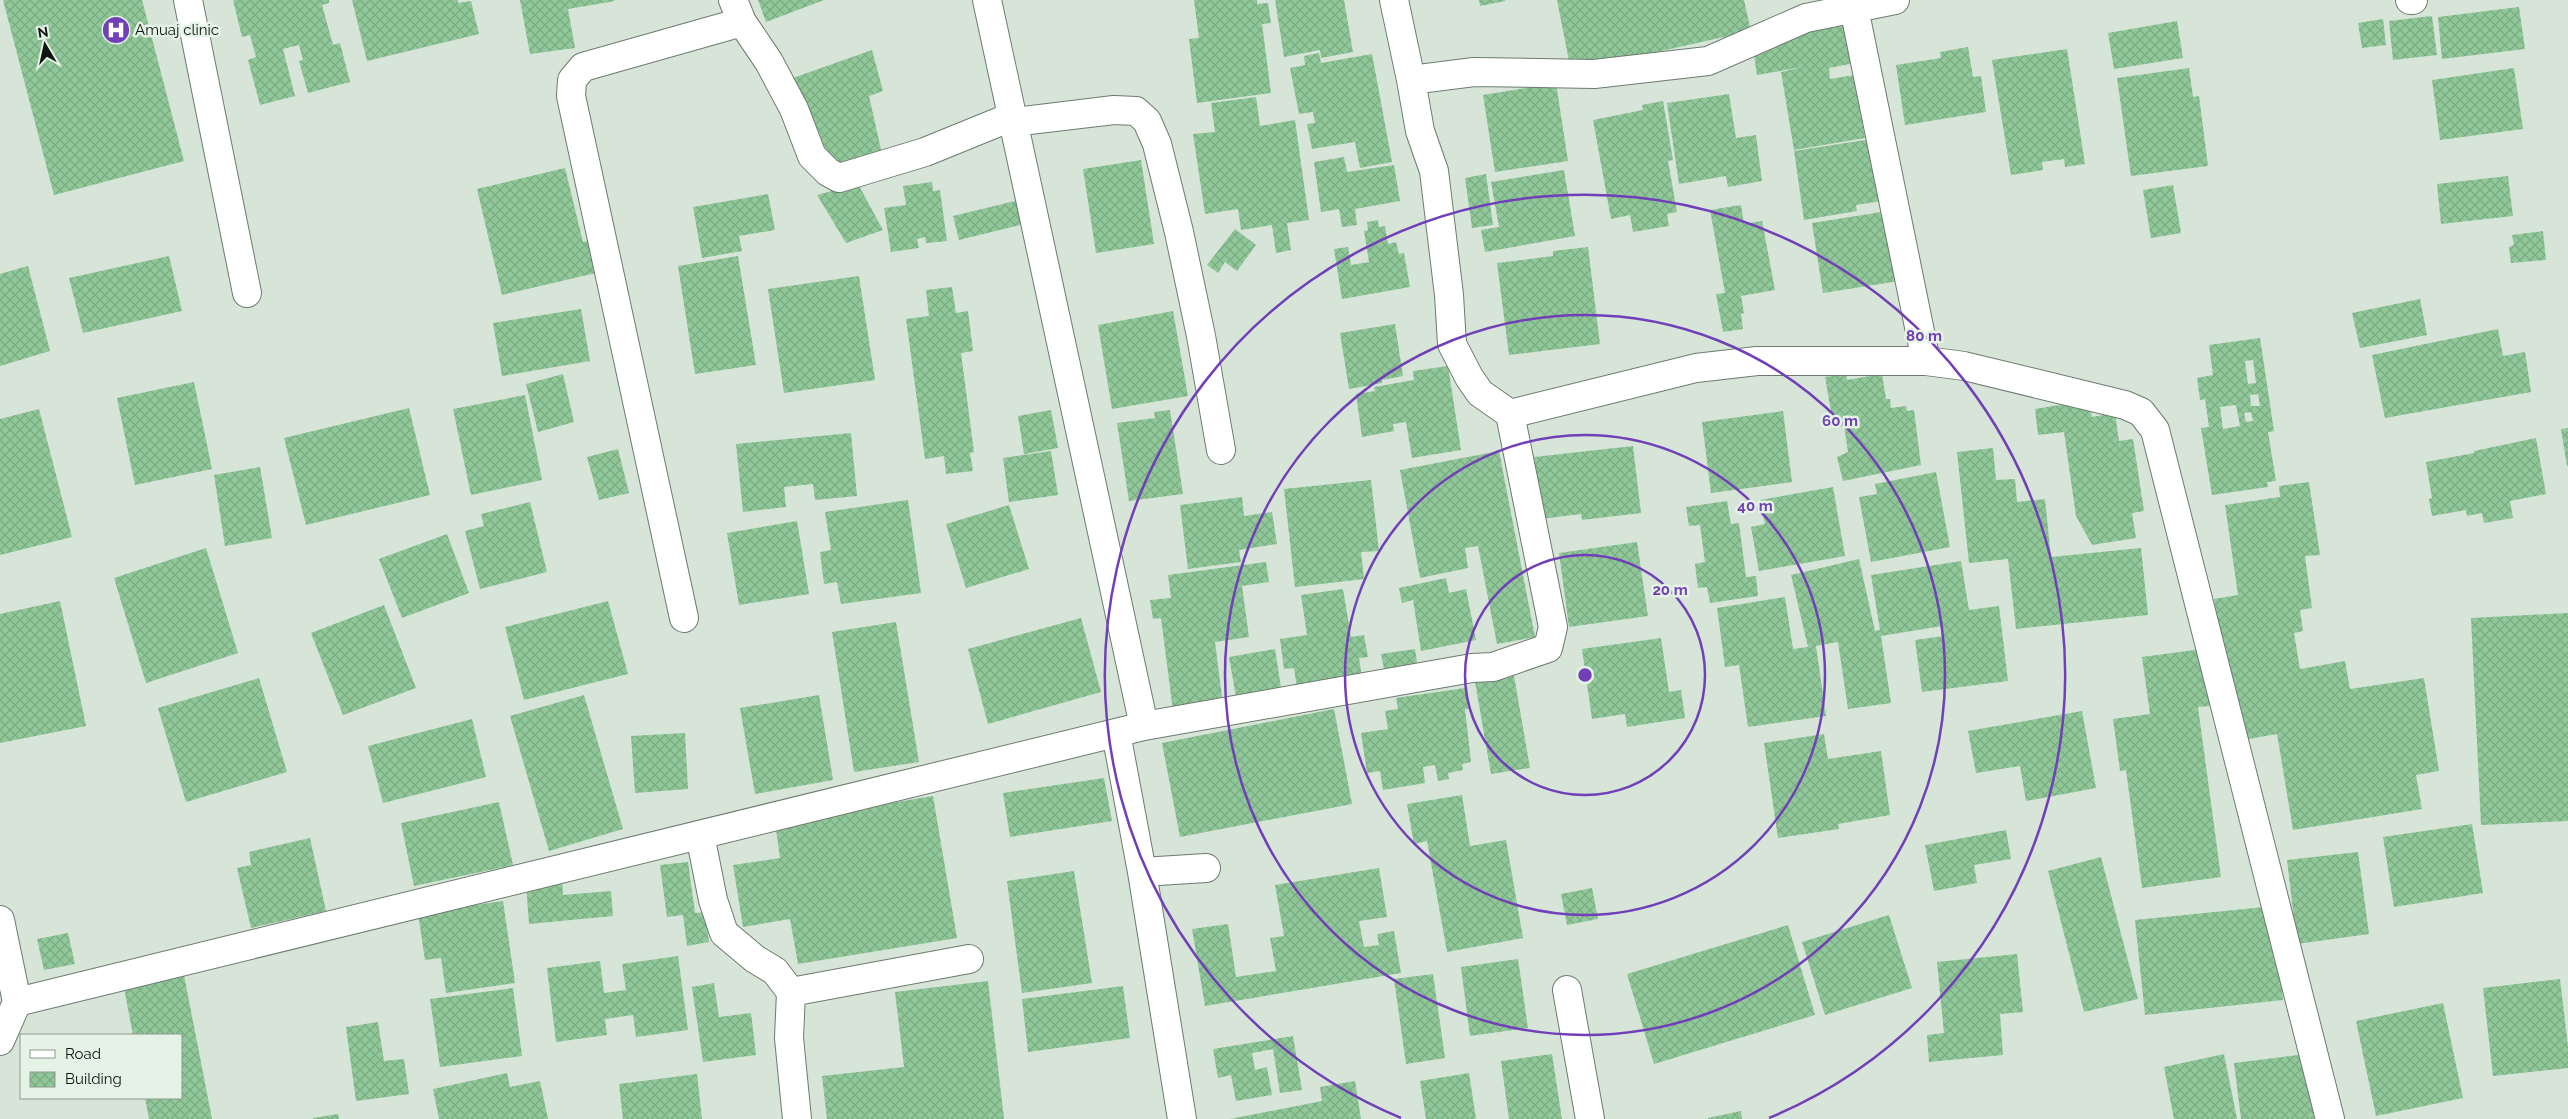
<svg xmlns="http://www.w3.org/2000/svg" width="2568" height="1119" viewBox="0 0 2568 1119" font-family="Raleway,sans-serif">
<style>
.building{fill:url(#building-cross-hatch);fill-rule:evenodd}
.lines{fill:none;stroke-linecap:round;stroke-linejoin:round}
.street-casing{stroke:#6d7b6f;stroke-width:30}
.street{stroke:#fff;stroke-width:28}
.ring{fill:none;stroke:#713fb7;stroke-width:2.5}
.labels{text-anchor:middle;stroke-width:5;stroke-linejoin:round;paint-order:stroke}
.poi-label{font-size:15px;fill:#101511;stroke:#e4f3e5;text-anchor:start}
.centre{fill:#713fb7;stroke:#e4f3e5;stroke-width:2.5}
.ring-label{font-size:15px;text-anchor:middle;font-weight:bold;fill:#713fb7;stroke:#e4f3e5;stroke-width:5;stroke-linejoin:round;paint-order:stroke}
</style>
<defs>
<pattern id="building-cross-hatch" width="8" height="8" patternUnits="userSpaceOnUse" patternTransform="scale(1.25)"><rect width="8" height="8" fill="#90c899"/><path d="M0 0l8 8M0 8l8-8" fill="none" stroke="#7bab83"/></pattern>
</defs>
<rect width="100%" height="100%" fill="#d6e5d8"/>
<path class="building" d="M3,0H142L184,161L54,195Z
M233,0H329V3L322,5L333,45L340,43L350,82L308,93L299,61L303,60L299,45L283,49L295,96L260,105L248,60L256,57L250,35L242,37Z
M352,0H458V3L471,1L479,34L367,61Z
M520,0H614L615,1L568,9L575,48L530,54Z
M758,0H824L766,22Z
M1194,0H1257V4L1268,3L1271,23L1262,24L1271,93L1197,103L1189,39L1199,38Z
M1275,0H1344L1353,52L1321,58L1320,50L1284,57Z
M1479,0H1505V1L1480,6Z
M1557,0H1744L1751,31L1571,71Z
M2519,7L2525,49L2442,59L2438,17Z
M2432,16L2437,55L2393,60L2389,21Z
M2383,19L2386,45L2362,48L2358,23Z
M2177,21L2183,58L2114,69L2108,33Z
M1848,25L1855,63L1829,68L1830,79L1854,75L1865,138L1794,150L1781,72L1803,67L1757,75L1752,42Z
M1968,47L1973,77L1981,76L1986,112L1905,125L1896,65L1941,58L1940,52Z
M2067,49L2085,164L2065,167L2064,159L2042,162L2043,170L2011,175L1992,60Z
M872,50L883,91L869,96L882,154L836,171L793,78Z
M1319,53L1321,63L1372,54L1392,162L1360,168L1355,142L1312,149L1307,124L1315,123L1313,112L1299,114L1290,68L1305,65L1304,56Z
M2189,68L2193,97L2199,96L2208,166L2131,176L2117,78Z
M2514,68L2523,129L2440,140L2432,80Z
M1556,83L1568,161L1495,172L1483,95Z
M1729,94L1736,138L1756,135L1762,181L1728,187L1726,176L1679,184L1667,103Z
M1256,97L1260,126L1295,120L1309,220L1287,223L1291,250L1276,253L1272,225L1241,230L1238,209L1205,214L1193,134L1215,132L1211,103Z
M1663,101L1673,160L1668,161L1677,212L1667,214L1669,226L1633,232L1630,215L1611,219L1593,120L1643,110L1642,105Z
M1878,138L1888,200L1856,205L1857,211L1804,220L1794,151Z
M1344,157L1347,172L1394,165L1400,201L1355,209L1357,225L1342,227L1339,209L1321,212L1314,162Z
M1141,160L1154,244L1096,253L1083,169Z
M565,168L583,242L593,240L600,272L502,295L477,189Z
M1564,170L1575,236L1485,252L1481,230L1499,227L1491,182Z
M1486,174L1493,225L1472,228L1465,178Z
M2508,176L2513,216L2441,224L2437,184Z
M932,182L933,191L940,190L947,241L926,243L925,237L917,239L919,248L891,252L884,208L906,205L903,186Z
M858,184L883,230L846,243L817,195Z
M2173,185L2181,233L2151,238L2143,190Z
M768,194L775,230L739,236L742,251L702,258L693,207Z
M1027,198L1032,222L959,240L953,216Z
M1741,205L1744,224L1762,221L1775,290L1741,296L1744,313L1741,314L1743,329L1723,332L1716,294L1725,293L1710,210Z
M1894,210L1905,280L1823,293L1812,223Z
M1378,220L1379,227L1385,226L1388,244L1396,242L1399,254L1404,253L1410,287L1342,299L1334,249L1348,247L1351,265L1369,262L1364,231L1368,230L1367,222Z
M1235,229L1256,245L1237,271L1225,262L1218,273L1207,265Z
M2543,231L2546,260L2511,263L2509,247L2514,245L2512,235Z
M1588,247L1600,344L1509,355L1497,263L1553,256V251Z
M169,256L182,311L83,333L69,278Z
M738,256L756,365L695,374L678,266Z
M28,266L50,351L0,366V274Z
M859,276L875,380L784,393L768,289Z
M952,287L956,313L968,311L973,351L961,353L974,452L970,453L973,471L946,474L944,456L925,459L906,319L929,316L926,290Z
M2420,299L2427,335L2360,348L2352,313Z
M581,309L590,361L502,376L493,323Z
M1173,311L1188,396L1112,409L1098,325Z
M1395,324L1403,376L1382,380V383L1349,389L1340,333Z
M2498,329L2503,356L2525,352L2531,392L2385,418L2372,355Z
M2260,338L2274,431L2268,432L2276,481L2267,482L2268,487L2212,495L2201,428L2209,427L2205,399L2200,400L2197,378L2213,375L2209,345ZM2253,360L2256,383L2248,384L2245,361ZM2258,394L2260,406H2251L2250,395ZM2236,405L2240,426L2223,429L2220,407ZM2251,412L2253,421L2246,422L2244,413Z
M1448,366L1461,450L1412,458L1406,422L1393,424L1394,431L1362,437L1356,394L1375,391L1374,387L1414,380L1413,371Z
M1846,373L1847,380L1882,374L1886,399H1890L1891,408L1906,406L1907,411L1914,410L1921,465L1843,481L1837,457L1848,452L1844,426L1834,429L1825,377Z
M563,374L574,422L538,432L526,384Z
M194,382L212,469L135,485L117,398Z
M525,395L542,480L471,495L453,409Z
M2089,400L2092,417L2115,413L2119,441L2133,439L2144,511L2132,513L2136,538L2092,545L2076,516L2064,432L2038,435L2035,409Z
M409,408L430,495L306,525L284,438Z
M39,409L72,537L0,555V419Z
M1051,410L1058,448L1024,454L1018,416Z
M1170,410L1183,494L1129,501L1117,423L1155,418L1154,412Z
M1783,411L1792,482L1711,493L1702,422Z
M2568,428V466H2567L2561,429Z
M851,433L857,496L815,500L813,484L784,487L786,507L743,512L736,444Z
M2536,438L2546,494L2510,501L2513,518L2484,523L2482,513L2467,516L2466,510L2432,516L2429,499L2432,498L2426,462L2474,453V451Z
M1633,446L1641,513L1582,520L1581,514L1541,519L1534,457Z
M1993,448L1996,480L2015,479L2017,502L2045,499L2051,557L2141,548L2148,615L2016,629L2008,559L1969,563L1957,452Z
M618,449L629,493L599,500L587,457Z
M1051,451L1058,495L1009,502L1003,458Z
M1499,451L1535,637L1497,644L1478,546L1465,548L1468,568L1420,578L1400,470Z
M260,467L272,538L225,546L214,475Z
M1936,472L1950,547L1871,562L1859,497L1877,494L1875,484Z
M1371,480L1379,551L1361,552L1364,579L1295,587L1284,489Z
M2309,482L2320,555L2305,556L2312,608L2300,610L2303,631L2294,633L2300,669L2345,661L2350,689L2424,678L2439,771L2416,775L2422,809L2293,830L2277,734L2237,741L2214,599L2238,595L2225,505L2280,497L2279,486Z
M1833,487L1845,556L1759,571L1751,527L1765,524L1760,500Z
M1242,497L1244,516L1272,512L1277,544L1239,550L1241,562L1188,569L1180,505Z
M908,500L921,593L841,604L837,582L824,584L820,552L831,550L825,512Z
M1727,501L1731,524L1739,523L1746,577L1756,576L1758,596L1710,603L1707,587L1698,588L1695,564L1705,562L1700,525L1689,526L1686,507Z
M530,502L547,572L480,589L465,531L484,526L481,514Z
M1009,505L1029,569L966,588L946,524Z
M797,521L809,594L739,605L727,533Z
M447,534L469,593L402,618L379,559Z
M1637,542L1648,616L1569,627L1559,553Z
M206,548L238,653L146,683L114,578Z
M1859,559L1875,631L1880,630L1871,575L1961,561L1969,610L1999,606L2008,681L1922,692L1915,640L1944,636L1942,626L1881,636L1891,703L1848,709L1838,642L1816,646L1826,716L1748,727L1739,665L1725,667L1717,608L1785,597L1793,649L1808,647L1791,575Z
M1266,562L1269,582L1242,586L1249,637L1215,642L1223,705L1173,711L1161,618L1153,619L1150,600L1171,598L1168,575Z
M1446,578L1449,593L1466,589L1476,640L1421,651L1413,600L1402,603L1399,588Z
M1343,589L1351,637L1364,635L1368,657L1359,658L1363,685L1298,694L1294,668L1284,669L1280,639L1307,635L1301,595Z
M60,601L86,726L0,743V614Z
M608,601L628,674L524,700L505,627Z
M384,605L416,688L343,715L311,633Z
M2568,613V821L2481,825L2471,618Z
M1081,618L1101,692L988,724L968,649Z
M896,622L919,762L854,772L832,632Z
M1661,638L1669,692L1681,690L1685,718L1627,727L1625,714L1592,719L1582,649Z
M1275,649L1283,700L1238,708L1229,657Z
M1415,649L1418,669L1385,674L1381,654Z
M2202,649L2210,706L2198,707L2221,877L2142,888L2126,770L2120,771L2113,719L2150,714L2142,657Z
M1513,670L1530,768L1491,774L1474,676Z
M259,678L287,772L186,802L158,708Z
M1465,688L1468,709H1465L1471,762L1462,764L1463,770L1448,773L1449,779L1438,781L1435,765L1423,767L1425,783L1383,790L1380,771L1367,773L1361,733L1388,729L1385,711L1398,709L1396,698Z
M584,695L623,829L549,851L510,716Z
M819,695L833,780L755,794L740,708Z
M1334,709L1352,804L1180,837L1162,743Z
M2082,711L2096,788L2026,801L2020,766L1976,773L1968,731Z
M472,719L486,777L383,803L368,746Z
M685,733L688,789L635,793L631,736Z
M1824,734L1828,759L1881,751L1890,815L1838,824L1839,829L1778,838L1764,743Z
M1104,778L1112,821L1010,837L1003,793Z
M1462,795L1470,846L1506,840L1523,938L1447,952L1427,841L1414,844L1407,804Z
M933,796L957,938L798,964L790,919L743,927L733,865L780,858L775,822Z
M499,802L513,865L414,886L401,823Z
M2472,824L2483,893L2394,907L2383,837Z
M2006,830L2011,859L1974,865L1977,883L1934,891L1925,845Z
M310,838L326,911L251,928L237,868L251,865L249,852Z
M2358,852L2369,934L2297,944L2287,860Z
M2101,857L2138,999L2084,1012L2048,871Z
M688,862L695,913L705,912L709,942L687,946L683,915L667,917L660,865Z
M1379,868L1387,917L1359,921L1364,947L1379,945L1377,934L1394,931L1401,973L1205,1006L1192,929L1228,924L1236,977L1276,971L1270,938L1284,936L1275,885Z
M1074,871L1092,983L1022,993L1007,881Z
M562,881L563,895L611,891L613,916L529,924L526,884Z
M1592,888L1598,919L1567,925L1561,894Z
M503,901L515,983L446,993L441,958L425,960L418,913Z
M2274,906L2283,1000L2145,1015L2135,920Z
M1889,915L1912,988L1825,1015L1802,942Z
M1788,925L1815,1015L1654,1064L1627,974Z
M68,933L75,964L44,970L37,939Z
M2017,954L2023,1012L2000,1014L2003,1055L1929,1062L1927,1035L1944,1033L1937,962Z
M678,956L688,1030L636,1037L633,1015L605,1019L607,1035L556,1042L547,968L600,961L604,993L626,990L622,964Z
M1518,959L1528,1028L1470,1036L1461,967Z
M1433,974L1445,1058L1406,1064L1394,979Z
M184,975L212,1119H149L145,1098H181V1035H133L124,988Z
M2560,979L2568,1046V1068L2493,1076L2483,988Z
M988,981L1004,1119H827L822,1076L904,1067L895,992Z
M714,983L719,1017L751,1013L756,1055L703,1062L692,987Z
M1123,986L1130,1038L1028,1052L1022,999Z
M513,988L522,1056L440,1067L430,999Z
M2443,1003L2463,1098L2376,1116L2356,1021Z
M378,1022L384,1061L404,1059L409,1094L356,1101L346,1027Z
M1293,1036L1302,1090L1280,1093L1273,1049L1252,1053L1255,1070L1267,1067L1272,1095L1236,1101L1231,1075L1218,1078L1213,1049Z
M1552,1054L1562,1119H1509L1501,1061Z
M2224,1054L2237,1119H2174L2164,1067Z
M2306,1054L2314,1119H2241L2234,1063Z
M507,1073L510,1087L540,1081L548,1119H439L433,1089Z
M1469,1073L1476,1119H1426L1420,1081Z
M697,1074L702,1119H623L619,1084Z
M1355,1081L1361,1119H1230L1322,1101L1320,1087Z
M1741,1111L1742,1119H1708V1118Z
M338,1114L339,1119H313V1118Z"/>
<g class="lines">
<defs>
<path id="street" d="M188,0L247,293
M733,0L742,22L769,62L794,109L812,156L828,172L839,178L925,152L1011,117
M987,0L1144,726
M1394,0L1411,80L1474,72L1594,74L1708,61L1806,18L1895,0
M2410,0H2413
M1854,8L1926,361
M1014,122L1114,110L1136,111L1147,121L1157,144L1179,232L1201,336L1221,450
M1510,414L1696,368L1757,361H1926L1964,366L2125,405L2141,412L2155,430L2330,1119
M684,618L571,96L572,80L583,67L742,22
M1116,733L1142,872L1182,1119
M700,835L713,900L724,933L755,959L775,971L791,992L789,1038L797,1119
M1142,872L1206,868
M0,920L17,1002L0,1041
M1567,990L1590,1119
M791,992L969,959
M17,1002L1144,726L1472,668L1493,667L1548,648L1553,627L1510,414L1480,393L1469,377L1452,344L1449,295L1434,171L1420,131L1411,80"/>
</defs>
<use href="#street" class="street-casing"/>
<use href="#street" class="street"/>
</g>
<g class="ring">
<circle cx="1585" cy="675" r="120"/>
<circle cx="1585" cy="675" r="240"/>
<circle cx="1585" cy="675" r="360"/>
<path d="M1401 1118A480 480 0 1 1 1769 1118"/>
</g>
<defs>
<symbol id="hospital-disc" viewBox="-11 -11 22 22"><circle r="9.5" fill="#713fb7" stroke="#e4f3e5"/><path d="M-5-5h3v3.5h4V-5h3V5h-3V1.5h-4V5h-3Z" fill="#fff"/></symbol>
</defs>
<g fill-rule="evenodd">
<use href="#hospital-disc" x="100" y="14" width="32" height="32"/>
</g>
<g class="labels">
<g class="poi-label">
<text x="135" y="35">Amuaj clinic</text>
</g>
</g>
<circle cx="1585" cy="675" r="8" class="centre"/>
<g class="ring-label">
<text x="1924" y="341">80 m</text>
<text x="1840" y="426">60 m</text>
<text x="1755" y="511">40 m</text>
<text x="1670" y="595">20 m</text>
</g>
<rect x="20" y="1034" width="162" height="65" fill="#e4f3e5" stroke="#8f9a90"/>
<rect x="30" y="1050" width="25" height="8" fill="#ffffff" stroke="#8f9a90"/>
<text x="65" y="1059" font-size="15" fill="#101511">Road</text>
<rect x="30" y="1072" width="25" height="15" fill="url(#building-cross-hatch)" stroke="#8f9a90"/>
<text x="65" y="1084" font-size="15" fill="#101511">Building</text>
<g transform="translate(45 45) rotate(351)" stroke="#e4f3e5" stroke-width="4" paint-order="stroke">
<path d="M0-4L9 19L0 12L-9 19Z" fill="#101511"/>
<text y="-8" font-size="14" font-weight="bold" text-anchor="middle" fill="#101511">N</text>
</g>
</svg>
